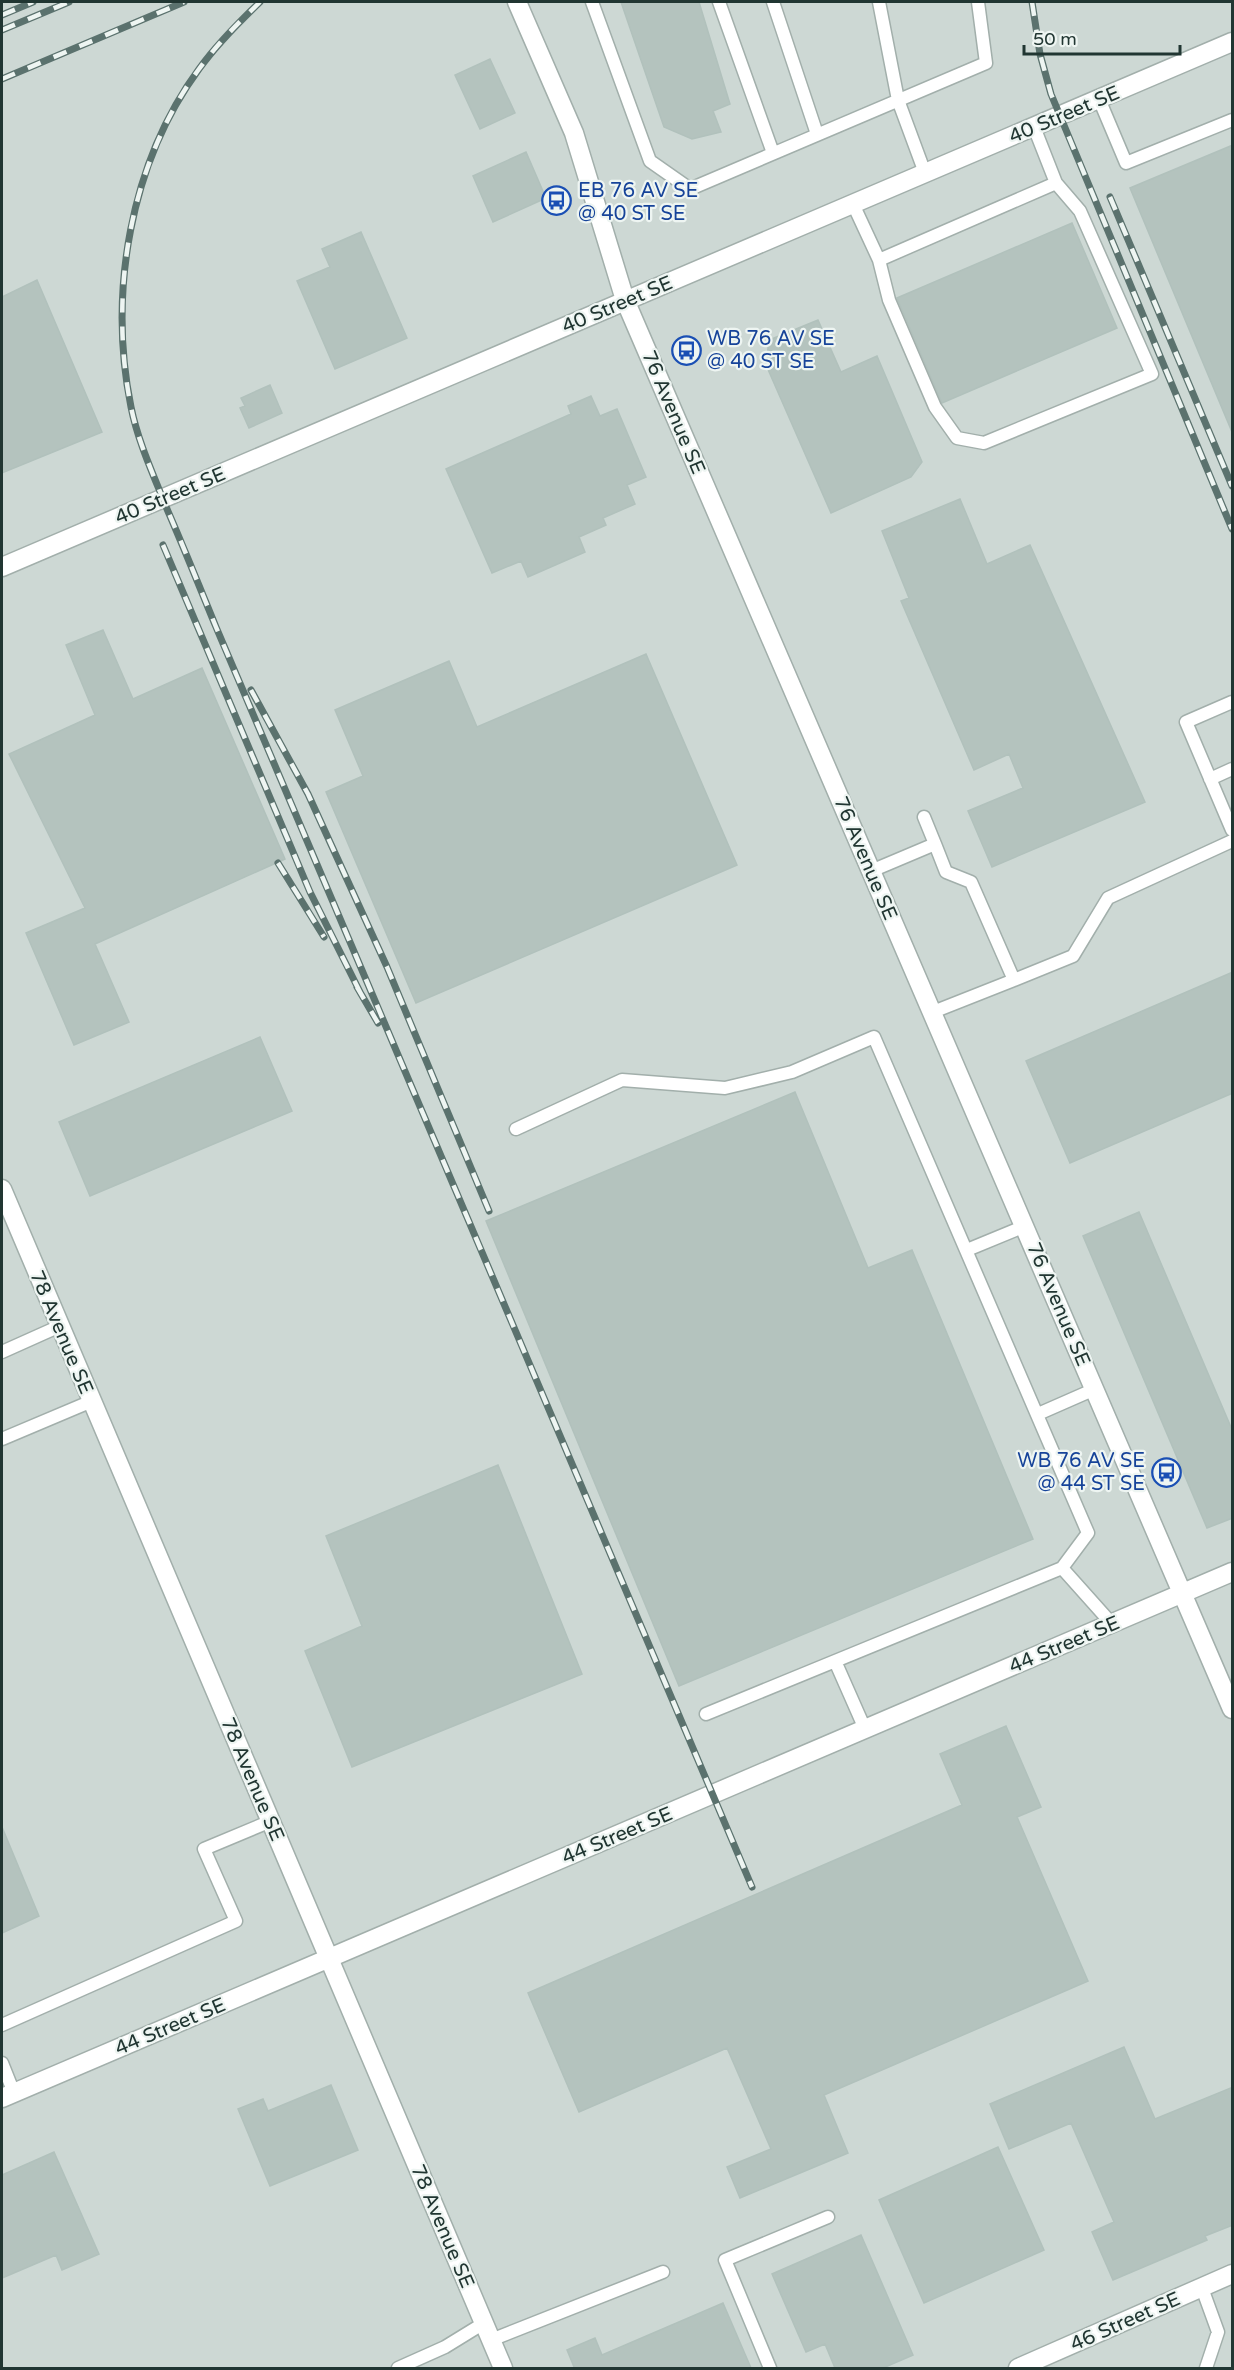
<svg xmlns="http://www.w3.org/2000/svg" width="1234" height="2370" viewBox="0 0 1234 2370" font-family="'Varela Round',sans-serif">
<style>
.built{fill:#cdd8d4}
.building{fill:#b4c3be;stroke:#b1c1bc;stroke-width:1.5}
.lines{fill:none;stroke-linecap:round;stroke-linejoin:round}
.lane-casing{stroke:#a2afab;stroke-width:15}
.street-casing{stroke:#a2afab;stroke-width:21}
.lane{stroke:#fff;stroke-width:12}
.street{stroke:#fff;stroke-width:18}
.rail-casing{stroke:#5b726e;stroke-width:7}
.rail{stroke:#eef5f2;stroke-width:4.5;stroke-dasharray:14;stroke-linecap:butt}
.labels{text-anchor:middle;stroke-width:4.5;stroke-linejoin:round;paint-order:stroke}
.street-label{font-size:20px;fill:#213632;stroke:#eef5f2}
.transit-label{font-size:20px;fill:#164399;stroke:#eef5f2;text-anchor:start}
</style>
<rect width="100%" height="100%" fill="#dee8e4"/>
<path class="built" d="M2,2H1232V2368H2Z"/>
<path class="building" d="M621,2H699L730,104L713,111L721,132L692,139L664,127Z
M490,59L515,113L480,129L455,75Z
M1233,145V432H1232L1130,188Z
M526,152L546,198L493,222L473,176Z
M1072,223L1117,328L942,403L897,298Z
M361,232L407,338L335,369L297,281L330,267L322,249Z
M37,280L102,432L2,473V297Z
M818,320L841,372L877,356L922,462L911,477L831,513L766,365L769,340Z
M270,385L282,413L249,428L240,408L245,406L241,398Z
M591,396L600,416L617,409L646,477L627,485L635,504L603,518L606,525L579,537L585,552L528,577L521,561L492,573L446,469L571,414L568,406Z
M960,499L987,564L1030,545L1145,802L992,867L968,811L1023,788L1009,754L974,770L901,601L909,598L882,531Z
M103,630L133,699L202,668L285,859L95,944L129,1022L74,1045L26,933L85,908L9,754L95,715L66,645Z
M646,654L737,865L416,1003L326,792L363,776L335,710L449,661L477,727Z
M1233,972V1093L1070,1163L1026,1061Z
M260,1037L292,1111L90,1196L59,1122Z
M795,1092L868,1268L912,1250L1033,1539L679,1686L486,1221Z
M1139,1212L1233,1432V1518L1207,1528L1083,1236Z
M498,1465L582,1674L352,1767L305,1651L362,1626L326,1536Z
M1006,1726L1041,1807L1017,1817L1088,1981L824,2095L848,2153L740,2198L727,2167L771,2149L727,2048L579,2112L528,1993L962,1805L940,1754Z
M2,1827L39,1916L2,1933Z
M1124,2047L1155,2119L1233,2087V2225L1205,2236L1207,2240L1113,2280L1092,2232L1114,2222L1071,2123L1009,2149L990,2104Z
M331,2085L358,2150L270,2186L238,2109L263,2099L268,2111Z
M998,2147L1044,2250L924,2303L879,2200Z
M54,2152L99,2254L62,2270L56,2255L2,2278V2175Z
M861,2235L913,2355L883,2368H835L825,2344L806,2352L772,2274Z
M723,2303L751,2368H572L574,2367L567,2350L595,2338L602,2355Z"/>
<g class="lines">
<defs>
<path id="lane" d="M592,2L650,161L690,189L986,63L978,2
M719,2L773,153
M773,2L817,134
M879,2L898,100L925,173
M1099,99L1126,163L1232,120
M853,204L879,260L1056,183L1034,127
M879,260L889,300L935,407L957,438L984,443L1152,374L1080,211L1056,183
M1232,702L1186,722L1232,830
M1210,779L1232,769
M871,871L935,844L924,817
M1014,980L1073,956L1108,898L1232,841
M933,1012L1014,980L971,882L946,872L935,844
M516,1129L622,1080L725,1088L792,1072L874,1037L1088,1533L1062,1568
M967,1250L1025,1226
M2,1352L60,1326
M1038,1414L1095,1389
M2,1439L92,1401
M835,1661L865,1729
M706,1714L1062,1568L1112,1624
M2,2025L236,1921L204,1849L271,1821
M2,2063L14,2093
M1202,2288L1218,2332L1206,2368
M491,2340L663,2272
M398,2368L445,2347L484,2323
M770,2368L725,2260L828,2217"/>
<path id="street" d="M517,2L574,133L625,300L1232,1709
M2,567L1232,42
M2,1189L503,2368
M2,2098L1232,1572
M1018,2368L1232,2274"/>
</defs>
<use href="#lane" class="lane-casing"/>
<use href="#street" class="street-casing"/>
<use href="#lane" class="lane"/>
<use href="#street" class="street"/>
<defs>
<path id="rail" d="M260,2C238,23 217,44 199,69C130,163 108,293 131,407C138,442 154,476 167,509C184,548 200,588 216,627L752,1887
M1032,2L1040,54L1051,94L1232,529
M2,15L33,2
M2,30L69,2
M2,79L184,2
M1110,197L1232,486
M163,545L310,892L361,994
M251,690L308,794L387,967L489,1211
M278,863L324,937
M357,987L378,1023"/>
</defs>
<use href="#rail" class="rail-casing"/>
<use href="#rail" class="rail"/>
</g>
<defs>
<symbol id="bus-ring" viewBox="-11 -11 22 22"><circle r="9.5" fill="#eef5f2" stroke="#1a4fb4" stroke-width="1.5"/><path d="M-5-6H5V4H4V6H2V4H-2V6H-4V4H-5ZM-3.5-4V0h7V-4ZM-3.5 1.2v1.5H-2V1.2ZM2 1.2v1.5H3.5V1.2Z" fill="#1a4fb4"/></symbol>
</defs>
<g fill-rule="evenodd">
<use href="#bus-ring" x="540" y="184" width="33" height="33"/>
<use href="#bus-ring" x="670" y="334" width="33" height="33"/>
<use href="#bus-ring" x="1150" y="1456" width="33" height="33"/>
</g>
<g class="labels">
<g class="street-label">
<text transform="translate(1064 114) rotate(-23)" y="7">40 Street SE</text>
<text transform="translate(617 304) rotate(-23)" y="7">40 Street SE</text>
<text transform="translate(674 412) rotate(67)" y="7">76 Avenue SE</text>
<text transform="translate(170 495) rotate(-23)" y="7">40 Street SE</text>
<text transform="translate(866 858) rotate(67)" y="7">76 Avenue SE</text>
<text transform="translate(1059 1304) rotate(67)" y="7">76 Avenue SE</text>
<text transform="translate(62 1332) rotate(67)" y="7">78 Avenue SE</text>
<text transform="translate(1064 1644) rotate(-23)" y="7">44 Street SE</text>
<text transform="translate(253 1779) rotate(67)" y="7">78 Avenue SE</text>
<text transform="translate(617 1835) rotate(-23)" y="7">44 Street SE</text>
<text transform="translate(170 2026) rotate(-23)" y="7">44 Street SE</text>
<text transform="translate(443 2226) rotate(67)" y="7">78 Avenue SE</text>
<text transform="translate(1125 2321) rotate(-24)" y="7">46 Street SE</text>
</g>
<g class="transit-label">
<text x="578" y="197">EB 76 AV SE<tspan x="578" dy="23">@ 40 ST SE</tspan></text>
<text x="707" y="345">WB 76 AV SE<tspan x="707" dy="23">@ 40 ST SE</tspan></text>
<text x="1145" y="1467" text-anchor="end">WB 76 AV SE<tspan x="1145" dy="23">@ 44 ST SE</tspan></text>
</g>
</g>
<rect width="1234" height="2370" fill="none" stroke="#213632" stroke-width="6"/>
<path d="M1024 45v9h156v-9" fill="none" stroke="#213632" stroke-width="3"/>
<text x="1033" y="45" font-size="18" fill="#213632" stroke="#eef5f2" stroke-width="4.5" paint-order="stroke">50 m</text>
</svg>
